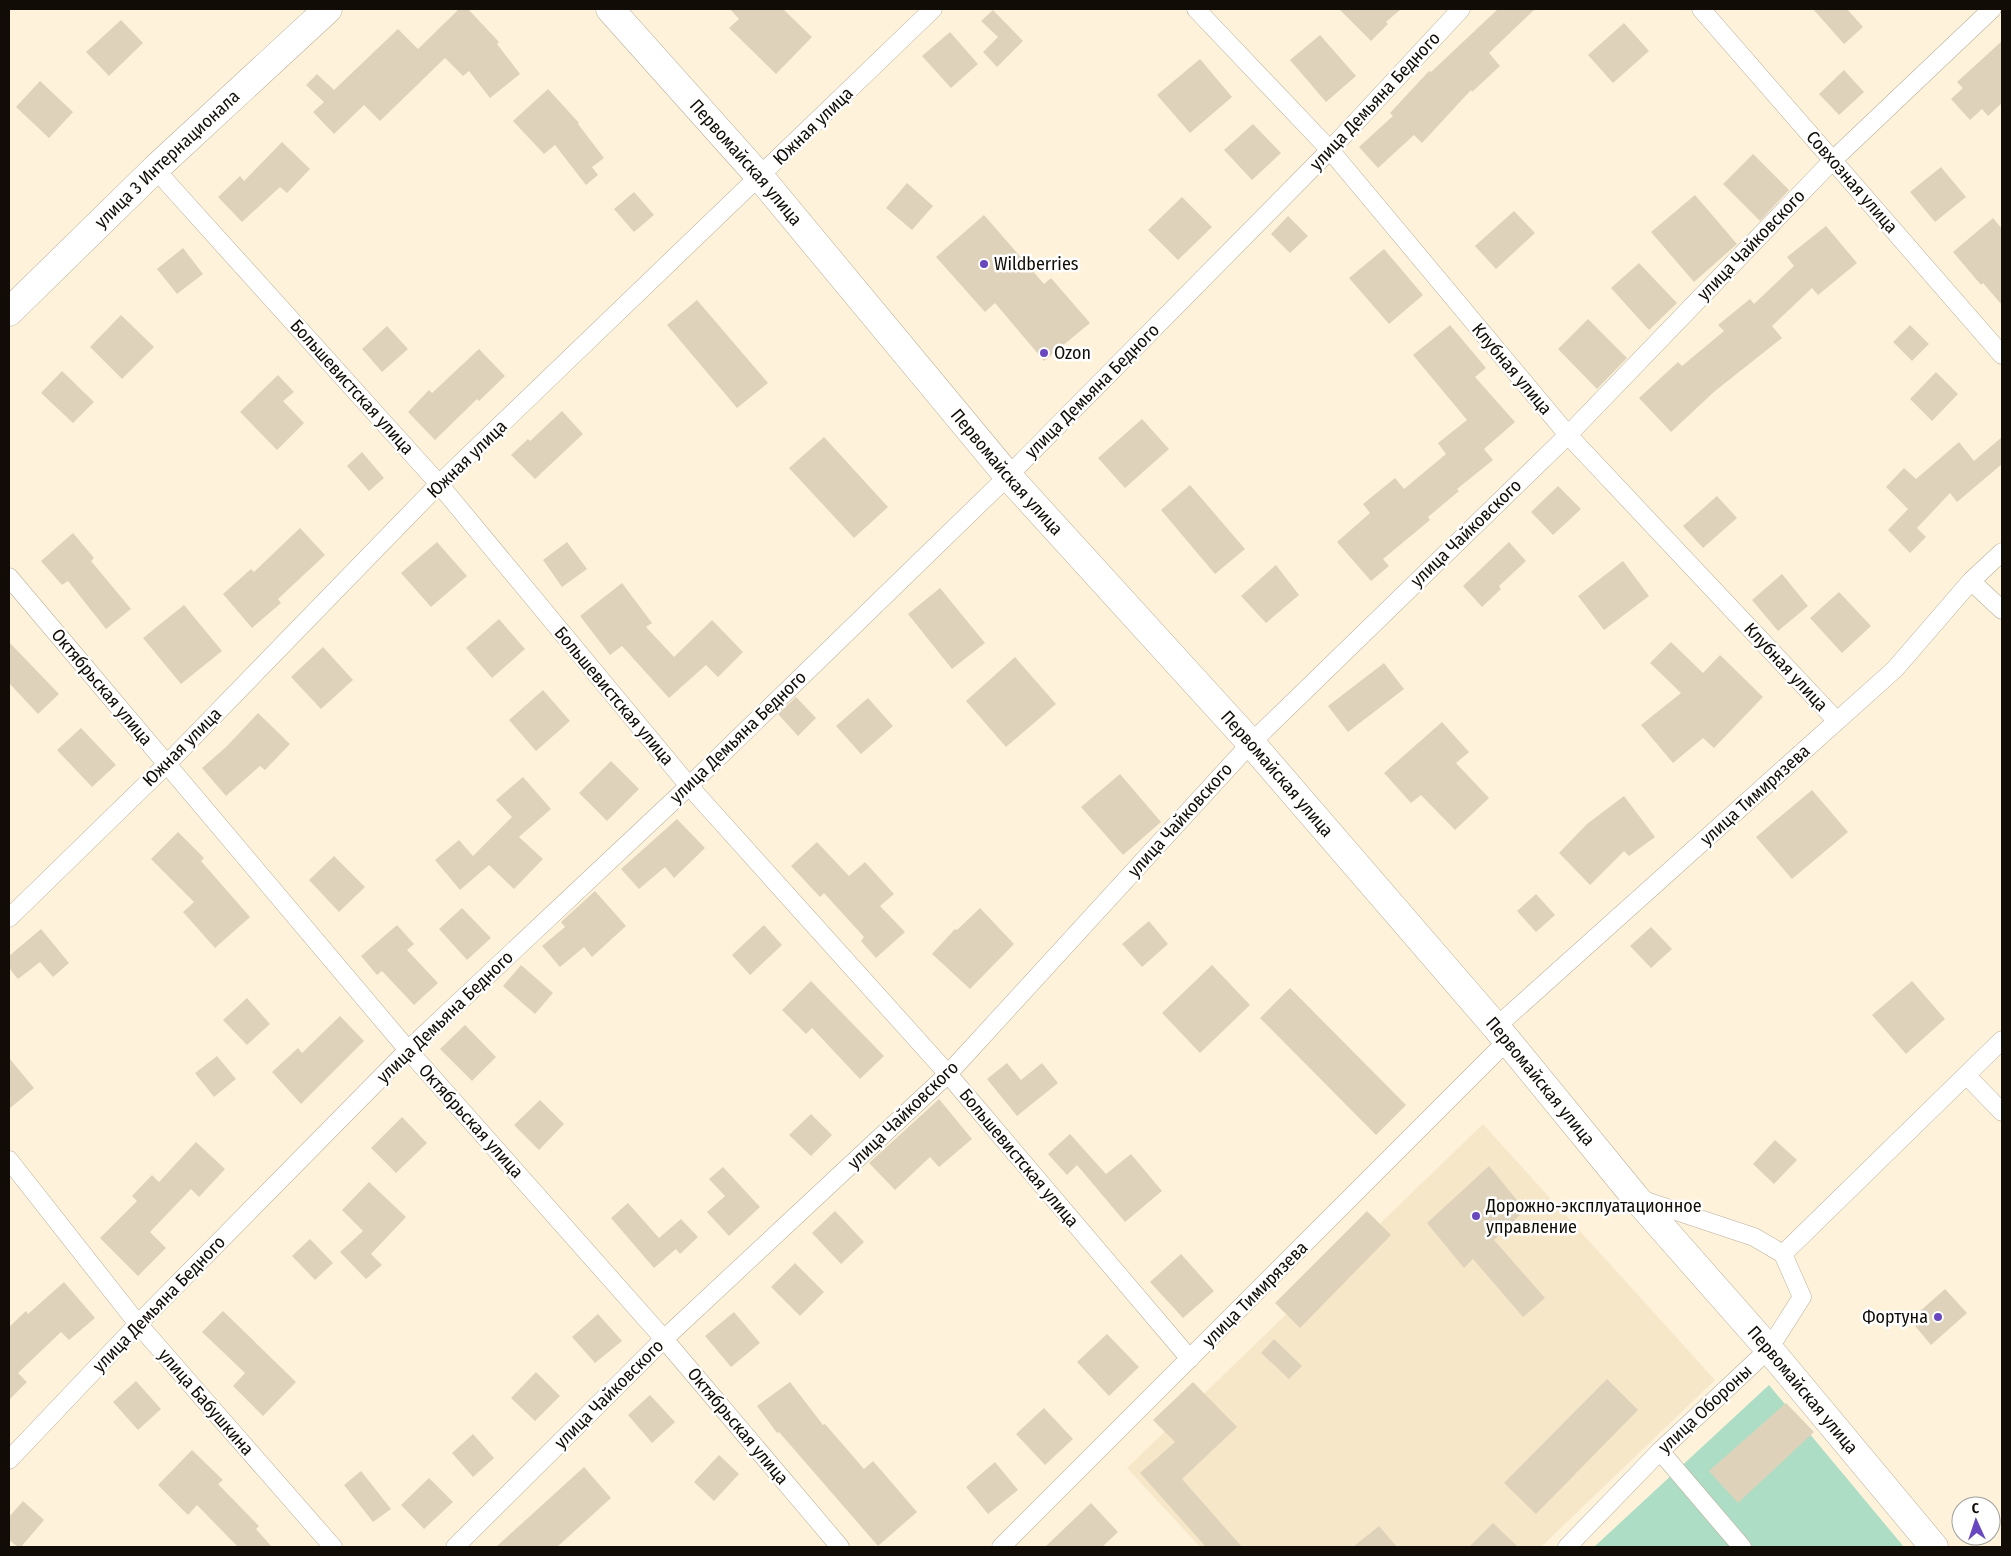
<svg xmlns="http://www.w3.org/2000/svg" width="2011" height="1556" viewBox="0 0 2011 1556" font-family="'Fira Sans Condensed',sans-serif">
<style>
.built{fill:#f6e7c9}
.green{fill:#addec5}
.building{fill:#ded2bb}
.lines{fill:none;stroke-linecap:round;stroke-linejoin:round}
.street-casing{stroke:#b9ae98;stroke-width:19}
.primary-casing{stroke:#b9ae98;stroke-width:29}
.street{stroke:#fff;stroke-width:18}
.primary{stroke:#fff;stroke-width:28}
.poi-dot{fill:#6947bf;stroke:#fff;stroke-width:2}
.labels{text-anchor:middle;stroke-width:5;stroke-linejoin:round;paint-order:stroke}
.street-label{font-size:18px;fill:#110d06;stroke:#fff}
.poi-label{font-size:18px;fill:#110d06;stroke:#fff;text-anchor:start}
</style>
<rect width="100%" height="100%" fill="#fef2db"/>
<path class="built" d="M1483,1124L1715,1380L1541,1547H1200L1127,1468Z"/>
<path class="green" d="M1769,1385L1904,1547H1594Z"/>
<path class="building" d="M459,9H468L499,42L497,44L520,74L490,98L469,71L463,76L445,58L380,121L364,105L334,134L313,112L324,102L306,85L317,74L334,90L398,29L418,49Z
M730,9H783L812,37L776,74L729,28L739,19Z
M1339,9H1401L1386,22L1388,24L1371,41Z
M1498,9H1535L1489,53L1500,66L1472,92L1471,90L1422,143L1414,135L1378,168L1359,147L1393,116L1390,113L1429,71L1431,72Z
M1813,9H1847L1863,27L1844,44Z
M993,10L1023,41L997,67L983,52L998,37L981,21Z
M121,20L143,43L109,76L86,52Z
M1624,23L1649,51L1613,83L1588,55Z
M950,32L978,64L951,88L922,56Z
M1320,35L1356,76L1326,102L1290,60Z
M2002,41V103L1988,116L1982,109L1970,120L1951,99L1963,88L1957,82Z
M1200,59L1232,97L1190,133L1157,95Z
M1844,70L1864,92L1839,115L1819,94Z
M40,81L73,112L49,138L16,107Z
M548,89L579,123L578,124L604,158L592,167L598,175L586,185L555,145L544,154L513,121Z
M1253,124L1281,153L1252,180L1224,150Z
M282,142L310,169L287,193L280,187L242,222L218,197L240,176L244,181Z
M1753,154L1789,190L1760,221L1723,184Z
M1941,167L1966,197L1935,222L1910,192Z
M907,183L933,206L912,230L886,208Z
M634,192L654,215L634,232L614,209Z
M1695,195L1737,244L1694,282L1651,232Z
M1182,197L1212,227L1178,260L1148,230Z
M1514,211L1535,233L1496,269L1475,246Z
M984,215L1044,284L1051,278L1090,323L1044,361L995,303L985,312L936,257Z
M1288,216L1308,236L1290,253L1271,234Z
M1993,218L2002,229V305L1983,283L1981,285L1953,252Z
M1826,226L1857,263L1818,295L1812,288L1772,326L1782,338L1715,391L1671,432L1639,398L1678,362L1682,366L1724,331L1718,325L1750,299L1754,304L1794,266L1787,257Z
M183,248L203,274L177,294L157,269Z
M1384,249L1423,295L1389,324L1349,278Z
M1639,263L1677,303L1649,330L1611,288Z
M697,300L768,383L737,408L667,325Z
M121,315L154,347L122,379L90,347Z
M1588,319L1627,358L1597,389L1558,349Z
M1450,325L1486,368L1475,377L1515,422L1484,449L1493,460L1457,489L1459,491L1428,517L1430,520L1383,559L1389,566L1371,581L1337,542L1370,513L1363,504L1395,478L1404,489L1446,454L1438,443L1467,420L1413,355Z
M1910,325L1929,344L1912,361L1893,342Z
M387,326L408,349L382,372L362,349Z
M479,349L505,376L479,401L477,399L435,440L408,412L429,390L432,393Z
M62,371L94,402L73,423L41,393Z
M1936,372L1958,394L1932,421L1910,399Z
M278,375L294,392L283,401L304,423L277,450L240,412Z
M562,411L583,434L535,479L511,455L528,439L530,441Z
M1142,419L1169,449L1125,488L1098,458Z
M824,437L888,507L854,538L789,468Z
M2002,437V464L1957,502L1950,493L1917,528L1926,537L1910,553L1888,530L1908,509L1886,487L1904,468L1916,479L1959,442L1974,461Z
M362,452L384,478L369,491L347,466Z
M1190,485L1245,549L1215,574L1161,510Z
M1558,486L1581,509L1553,535L1531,512Z
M1717,496L1737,518L1703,548L1683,526Z
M300,528L325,555L278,599L281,603L252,628L223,594L251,569L254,572Z
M73,533L94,558L91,561L131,609L106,629L68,581L62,585L41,561Z
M437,542L467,576L431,607L401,573Z
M567,542L587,569L562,587L543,560Z
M1509,542L1526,561L1499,586L1501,589L1482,607L1463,586Z
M1623,561L1649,596L1604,630L1578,596Z
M1276,565L1299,595L1266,623L1241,596Z
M1782,574L1808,606L1778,631L1752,600Z
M622,583L652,623L646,627L674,657L712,620L743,652L718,677L706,665L669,698L622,646L610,655L580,616Z
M940,588L985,643L952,669L908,614Z
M1839,592L1871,626L1842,653L1810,618Z
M184,605L222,651L181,684L143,638Z
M499,619L525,649L492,678L466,648Z
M9,642L59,694L38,714L9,683Z
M1671,642L1703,673L1720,655L1763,697L1714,748L1703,738L1673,763L1641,725L1681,693L1650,663Z
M323,647L353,680L321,709L291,677Z
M1015,657L1056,704L1006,747L966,701Z
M1384,663L1404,689L1348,732L1328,706Z
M543,690L570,721L536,751L509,720Z
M796,697L816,718L798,736L778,714Z
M868,698L893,726L861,754L836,726Z
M258,713L290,744L265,770L260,766L226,796L202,768L226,747Z
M1442,722L1469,752L1456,763L1489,798L1455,830L1421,795L1411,803L1384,773Z
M81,728L116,765L92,787L57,750Z
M611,761L639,789L607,821L579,793Z
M1120,774L1161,822L1123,855L1081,807Z
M523,777L551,809L519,837L543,859L514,889L489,865L460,890L435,860L459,840L473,856L512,817L496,800Z
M1812,790L1848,832L1792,879L1756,837Z
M1624,796L1655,837L1629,856L1624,851L1590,885L1559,853L1587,824Z
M677,819L705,848L674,878L665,867L639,889L621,869Z
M178,832L204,858L201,861L250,917L215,948L183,912L194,902L151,859Z
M817,842L849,876L865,862L894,894L880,906L905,932L876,958L861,941L864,937L824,893L820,897L791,866Z
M334,856L365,887L339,912L309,880Z
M595,891L626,926L592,957L584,947L560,967L542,946L565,927L561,922Z
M1536,894L1555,915L1536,932L1517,911Z
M462,908L491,938L467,960L439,929Z
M980,908L1014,944L970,989L932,954L955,929L957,930Z
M1149,921L1168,944L1142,967L1122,944Z
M397,925L414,944L407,950L438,983L414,1005L382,971L377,975L361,956Z
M764,925L782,945L750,975L732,955Z
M1651,927L1672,949L1651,968L1630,946Z
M41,929L69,963L53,977L40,962L18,979L9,968V956Z
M521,965L553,993L535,1014L503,986Z
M1212,965L1250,1005L1200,1053L1162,1013Z
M811,981L884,1056L860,1079L812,1028L806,1034L782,1010Z
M1912,981L1945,1019L1906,1054L1872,1015Z
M1290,988L1406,1105L1376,1135L1260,1018Z
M247,998L270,1024L247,1045L223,1020Z
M340,1016L364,1041L301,1104L272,1072L298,1048L302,1053Z
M465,1025L496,1057L472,1081L440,1049Z
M217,1056L236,1079L214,1097L195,1073Z
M9,1058L34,1088L9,1109Z
M1007,1063L1021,1080L1042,1063L1058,1083L1017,1116L987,1079Z
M939,1099L972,1139L939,1167L930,1157L895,1190L869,1163Z
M540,1100L564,1124L539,1150L514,1125Z
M811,1114L832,1135L811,1156L789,1135Z
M402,1117L427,1143L396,1173L371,1148Z
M1070,1134L1106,1174L1131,1154L1162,1191L1125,1222L1077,1165L1067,1175L1048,1154Z
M1775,1140L1797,1160L1774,1184L1753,1164Z
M196,1142L225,1169L199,1197L191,1189L150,1232L166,1248L138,1276L100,1238L137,1201L132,1196L152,1175L159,1182Z
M1489,1166L1525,1210L1494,1240L1545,1298L1523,1317L1473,1259L1464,1268L1427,1223Z
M723,1167L760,1207L729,1236L707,1212L725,1196L709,1179Z
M369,1182L406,1217L371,1254L382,1265L366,1279L340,1252L363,1231L342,1210Z
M628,1203L659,1238L681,1219L698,1237L680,1254L676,1249L654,1268L611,1218Z
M835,1211L864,1242L841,1264L812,1233Z
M1367,1211L1391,1235L1300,1328L1275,1303Z
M310,1239L333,1263L315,1280L292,1256Z
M1181,1254L1214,1291L1183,1318L1150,1282Z
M795,1263L824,1292L800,1316L771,1287Z
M64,1282L95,1318L69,1340L61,1332L18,1373L27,1382L9,1400V1327L26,1311L28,1314Z
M1945,1289L1967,1313L1931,1345L1910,1320Z
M223,1311L296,1382L263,1416L233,1386L245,1373L202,1332Z
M734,1312L760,1343L731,1367L705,1336Z
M598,1314L622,1341L595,1363L572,1337Z
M1107,1334L1139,1367L1109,1396L1077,1362Z
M1274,1339L1302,1366L1289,1379L1261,1353Z
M536,1372L560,1396L535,1421L511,1398Z
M1607,1379L1638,1410L1536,1514L1504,1483Z
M136,1381L161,1409L138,1430L113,1402Z
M790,1382L823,1425L825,1424L864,1469L873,1461L917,1512L878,1546L779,1432L777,1433L757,1406Z
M1193,1382L1237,1427L1182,1479L1242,1547H1206L1140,1473L1175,1442L1153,1420Z
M650,1395L675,1422L652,1443L628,1415Z
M1786,1403L1814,1432L1738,1503L1709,1471Z
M1044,1408L1073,1439L1045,1465L1016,1434Z
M473,1434L494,1458L473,1477L452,1453Z
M192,1450L223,1480L218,1484L259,1526L256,1529L272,1547H238L197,1505L188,1515L158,1485Z
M719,1455L739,1474L714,1501L694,1482Z
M995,1462L1018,1490L988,1514L966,1487Z
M584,1467L611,1498L557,1547H496Z
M361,1471L391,1509L373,1522L344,1485Z
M429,1478L453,1502L424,1529L401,1505Z
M23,1501L44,1520L21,1547H18L9,1540V1517Z
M1091,1503L1118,1532L1102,1547H1045Z
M1493,1523L1518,1547H1469Z
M1379,1526L1397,1547H1353Z"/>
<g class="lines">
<defs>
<path id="street" d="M1196,9L1330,150L1568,435L1837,721
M1701,9L2002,355
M155,169L439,484L689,786L948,1074L1190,1359
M9,577L408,1050L664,1339L840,1547
M1971,581L2002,610
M9,918L167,764L439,484L933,9
M1496,1027L1895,669L1971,581L2002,552
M1966,1075L2002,1112
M9,1160L138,1324L333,1547
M1640,1199L1754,1237L1783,1254L2002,1040
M1660,1451L1742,1547
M9,1460L138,1324L408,1050L689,786L1008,476L1330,150L1461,9
M455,1547L664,1339L948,1074L1251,743L1568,435L1833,160L1992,9
M1001,1547L1507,1041
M1567,1547L1660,1451L1769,1349L1802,1297L1783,1254"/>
<g id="primary">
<path id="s1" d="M610,9L760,177L1008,476L1251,743L1496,1027L1636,1198L1769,1349L1934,1547"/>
<path id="s2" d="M9,312L155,169L328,9"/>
</g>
</defs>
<use href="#street" class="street-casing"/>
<use href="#primary" class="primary-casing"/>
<use href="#street" class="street"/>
<use href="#primary" class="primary"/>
</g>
<g class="poi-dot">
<circle cx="984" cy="264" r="5"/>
<circle cx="1044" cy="353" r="5"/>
<circle cx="1476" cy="1216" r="5"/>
<circle cx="1938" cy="1317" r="5"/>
</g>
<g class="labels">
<g class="street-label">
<text transform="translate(1375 101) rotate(-47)" y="6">улица Демьяна Бедного</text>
<text transform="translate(813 126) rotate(-44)" y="6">Южная улица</text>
<text dy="6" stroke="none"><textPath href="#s2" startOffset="220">улица 3 Интернационала</textPath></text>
<text dy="6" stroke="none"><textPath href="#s1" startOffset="205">Первомайская улица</textPath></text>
<text transform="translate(1852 182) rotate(49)" y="6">Совхозная улица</text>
<text transform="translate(1751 245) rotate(-46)" y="6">улица Чайковского</text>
<text transform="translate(1512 369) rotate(50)" y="6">Клубная улица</text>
<text transform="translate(352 387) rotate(48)" y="6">Большевистская улица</text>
<text transform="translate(1092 391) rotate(-45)" y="6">улица Демьяна Бедного</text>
<text transform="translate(467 459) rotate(-44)" y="6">Южная улица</text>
<text dy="6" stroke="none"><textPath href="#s1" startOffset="610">Первомайская улица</textPath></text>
<text transform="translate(1466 533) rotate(-44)" y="6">улица Чайковского</text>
<text transform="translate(1786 667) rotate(47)" y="6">Клубная улица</text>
<text transform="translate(102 687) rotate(50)" y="6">Октябрьская улица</text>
<text transform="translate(614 696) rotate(50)" y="6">Большевистская улица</text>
<text transform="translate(738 737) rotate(-44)" y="6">улица Демьяна Бедного</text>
<text transform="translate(182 747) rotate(-45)" y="6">Южная улица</text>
<text dy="6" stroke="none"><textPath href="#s1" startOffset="1015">Первомайская улица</textPath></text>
<text transform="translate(1755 795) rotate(-42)" y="6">улица Тимирязева</text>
<text transform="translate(1180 820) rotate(-48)" y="6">улица Чайковского</text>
<text transform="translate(445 1017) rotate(-44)" y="6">улица Демьяна Бедного</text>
<text dy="6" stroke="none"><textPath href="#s1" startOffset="1420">Первомайская улица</textPath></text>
<text transform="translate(903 1115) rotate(-44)" y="6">улица Чайковского</text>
<text transform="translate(471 1121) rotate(48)" y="6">Октябрьская улица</text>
<text transform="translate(1019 1158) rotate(50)" y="6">Большевистская улица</text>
<text transform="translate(1255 1294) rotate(-45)" y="6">улица Тимирязева</text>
<text transform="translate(159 1304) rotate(-46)" y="6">улица Демьяна Бедного</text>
<text dy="6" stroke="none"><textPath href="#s1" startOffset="1825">Первомайская улица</textPath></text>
<text transform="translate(609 1394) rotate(-45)" y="6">улица Чайковского</text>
<text transform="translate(206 1402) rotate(49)" y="6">улица Бабушкина</text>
<text transform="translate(1705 1409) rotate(-43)" y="6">улица Обороны</text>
<text transform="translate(738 1426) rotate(50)" y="6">Октябрьская улица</text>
</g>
<g class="poi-label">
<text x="994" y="270">Wildberries</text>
<text x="1054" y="359">Ozon</text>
<text x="1486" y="1212">Дорожно-эксплуатационное<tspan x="1486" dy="21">управление</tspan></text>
<text x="1928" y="1323" text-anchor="end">Фортуна</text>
</g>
</g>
<rect width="2011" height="1556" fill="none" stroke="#110d06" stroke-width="20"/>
<g transform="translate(1976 1521) rotate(357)"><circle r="24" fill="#ffffff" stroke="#a09e9b"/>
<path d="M0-4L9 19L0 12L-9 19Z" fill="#6947bf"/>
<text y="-8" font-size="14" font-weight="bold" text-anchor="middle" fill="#110d06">С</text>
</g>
</svg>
